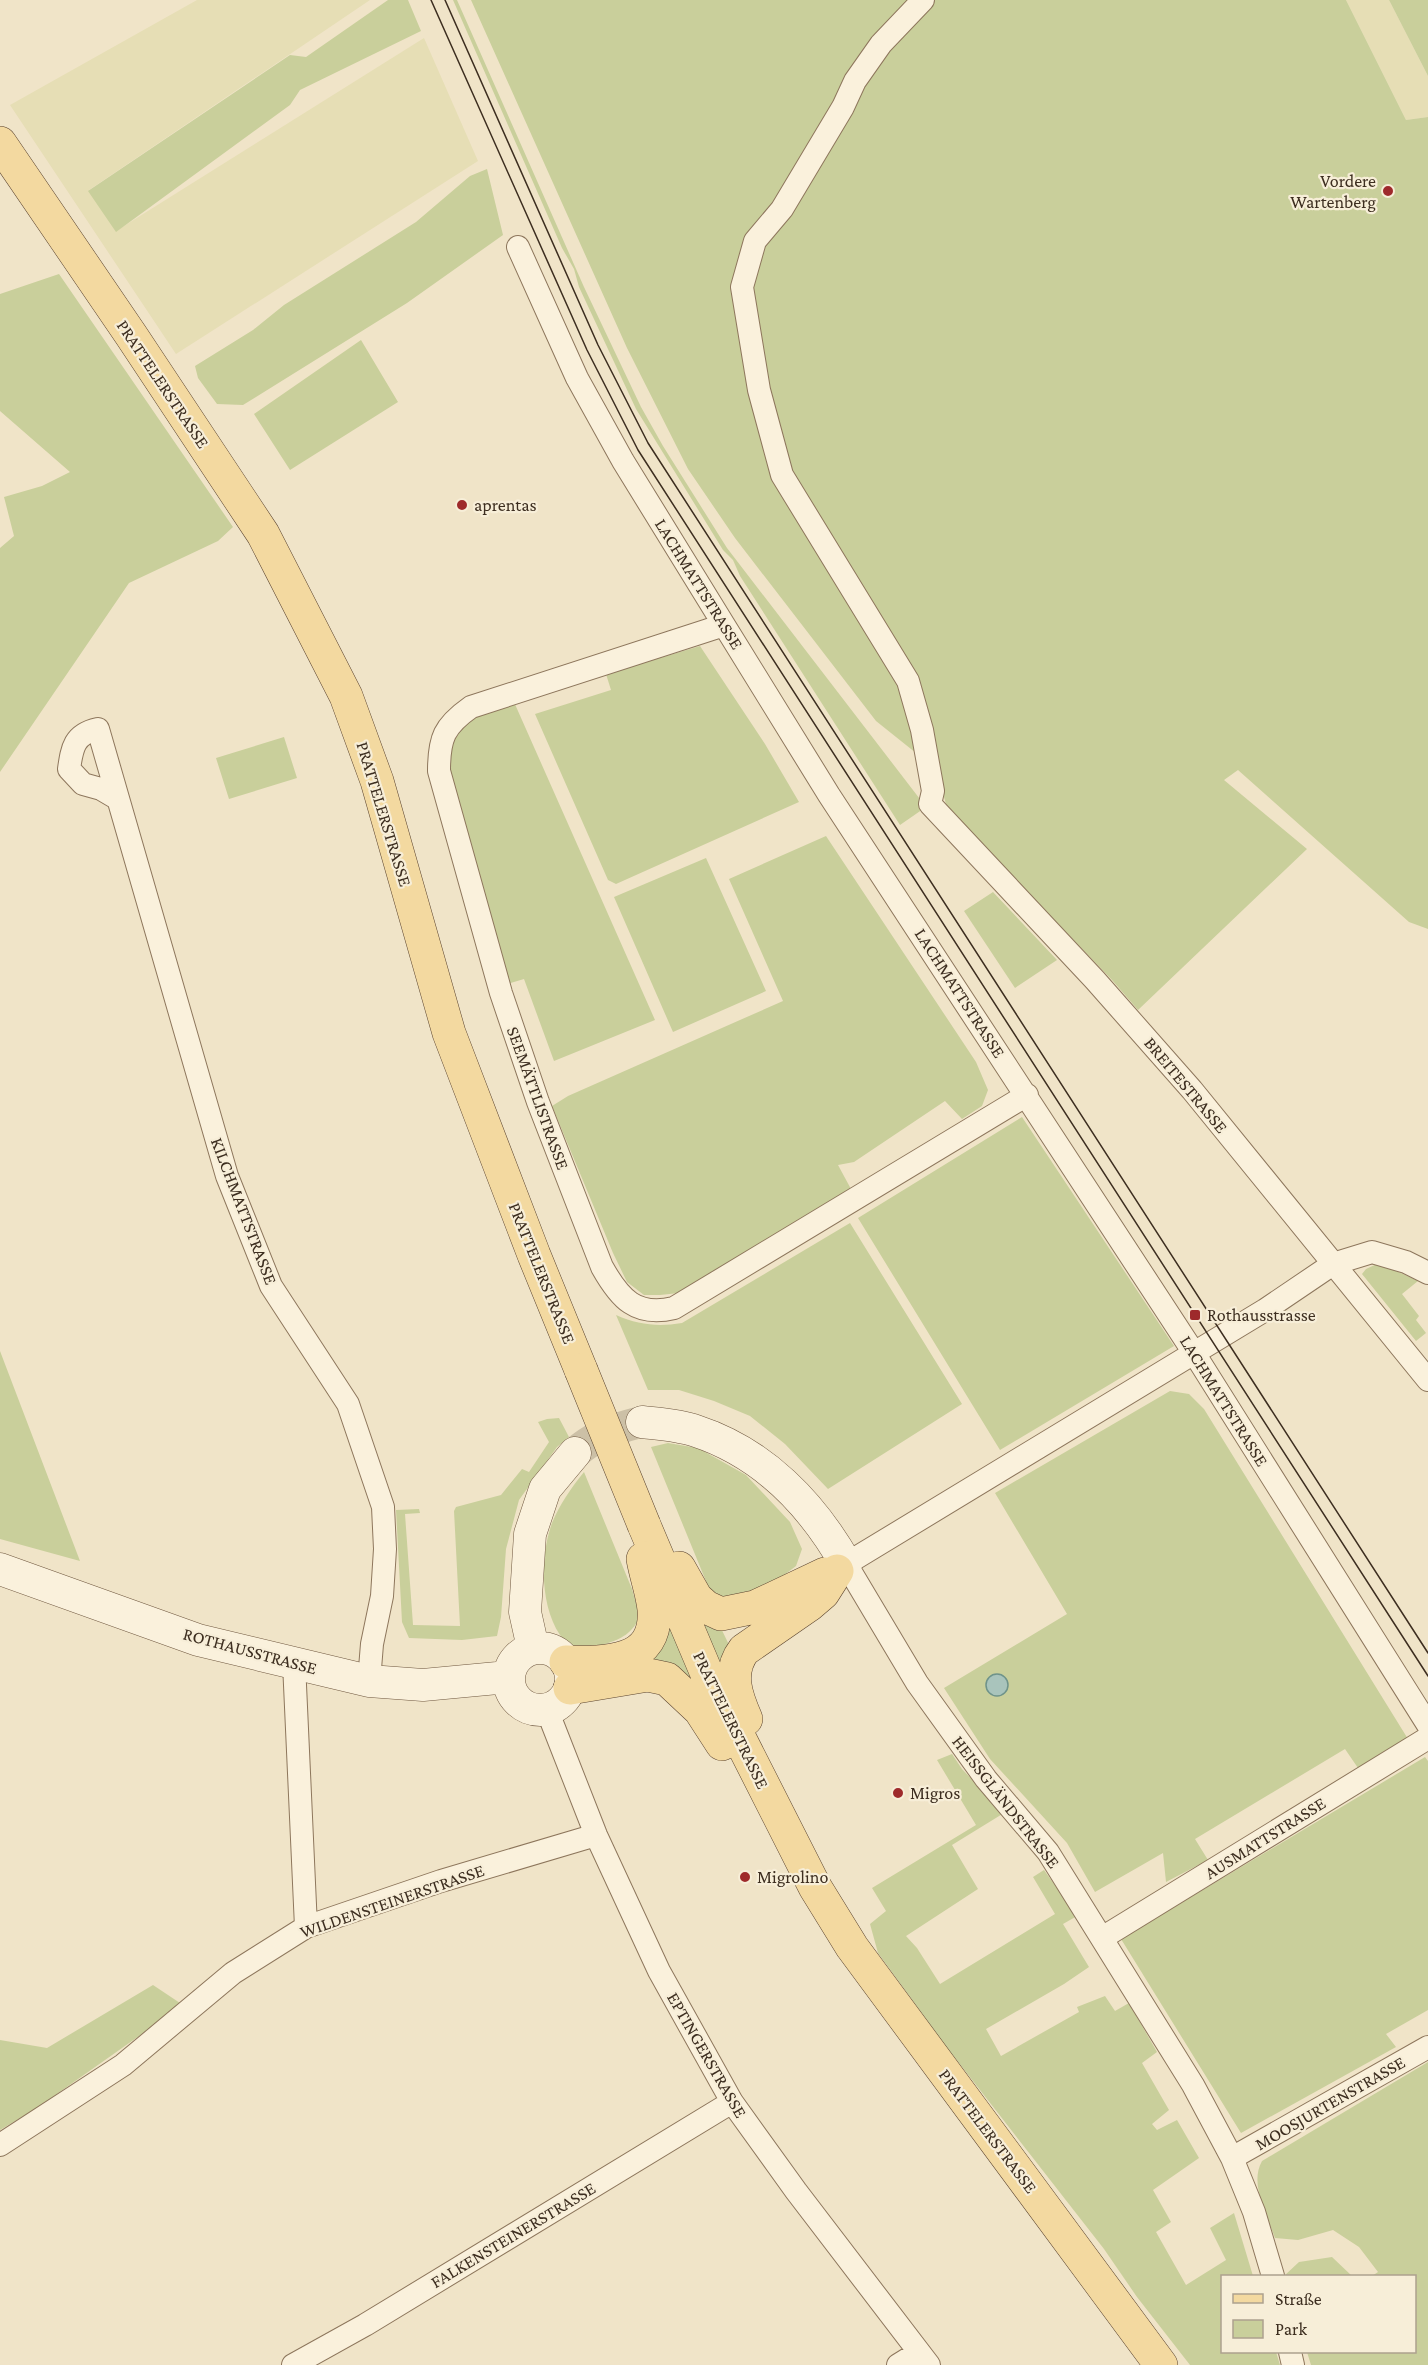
<svg xmlns="http://www.w3.org/2000/svg" width="1428" height="2365" font-family="'Crimson Pro',serif">
<style>
.farmland{fill:#e6deb5}
.green{fill:#c9cf9b}
.water{fill:#a9c4bc;stroke:#6f938a;stroke-width:1.5}
.lines{fill:none;stroke-linecap:round;stroke-linejoin:round}
.secondary-tunnel{stroke:#ccc0a6;stroke-width:32;stroke-dasharray:32 16;stroke-linecap:butt}
.street-casing{stroke:#8d765c;stroke-width:24}
.secondary-casing{stroke:#6f573f;stroke-width:33}
.primary-casing{stroke:#5b4430;stroke-width:34}
.street{stroke:#faf1dc;stroke-width:22}
.secondary{stroke:#faf1dc;stroke-width:32}
.primary{stroke:#f3d9a0;stroke-width:33}
.tram{stroke:#3d2e20;stroke-width:1.5}
.primary-bridge-casing{stroke:#5b4430;stroke-width:34;stroke-linecap:butt}
.primary-bridge{stroke:#f3d9a0;stroke-width:33}
.poi-dot{fill:#9e2a2b;stroke:#f7eed8;stroke-width:2}
.labels{text-anchor:middle;stroke-width:4.5;stroke-linejoin:round;paint-order:stroke}
.poi-label{font-size:18px;fill:#3d2e20;stroke:#f7eed8;text-anchor:start}
.street-label{font-size:18px;fill:#3d2e20;stroke:#f7eed8}
</style>
<rect width="100%" height="100%" fill="#f0e4c8"/>
<path class="farmland" d="M197,0H370L89,190L116,231L424,38L478,161L176,354L10,105Z
M1346,0H1389L1428,76V117L1406,120Z"/>
<path class="green" d="M388,0H408L421,31L300,90L290,105L116,232L88,191L290,55L306,57Z
M453,0H457L584,287L641,407L663,446L727,548L926,807L900,825L740,576L733,560L723,550L636,409L579,287L574,269L562,248Z
M471,0H1346L1406,120L1428,117V929L1409,922L1238,770L1224,780L1307,849L1138,1010L1112,980L957,819L946,804L936,769L876,721L735,538L688,469L627,348Z
M1389,0H1428V76Z
M487,169L503,235L407,303L243,405L217,404L198,378L195,366L253,330L284,305L416,222L470,176Z
M59,274L233,527L218,541L129,583L0,772V548L14,536L4,497L42,486L70,472L0,411V294Z
M361,340L398,402L290,470L254,414Z
M700,646L765,744L799,802L616,884L608,880L535,714L611,690L606,674Z
M514,702L655,1020L554,1061L524,979L507,984L446,771L449,738L466,721Z
M284,737L297,778L229,799L216,758Z
M826,836L976,1062L988,1090L982,1106L962,1119L945,1101L854,1162L838,1165L851,1189L679,1293L660,1295H644L627,1282L613,1253L552,1106L568,1096L783,1001L729,879Z
M706,858L766,991L673,1032L614,897Z
M993,892L1057,960L1015,988L964,911Z
M1022,1117L1174,1346L1000,1450L858,1218Z
M850,1223L962,1404L828,1489L785,1444L750,1416L714,1401L679,1390H648L616,1315C639,1325 658,1327 682,1323Z
M1379,1263L1418,1281L1402,1294L1419,1316L1416,1320L1426,1333L1416,1341L1362,1274L1366,1269Z
M0,1351L80,1561L0,1539Z
M1170,1391L1189,1394L1204,1409L1408,1739L1358,1768L1345,1749L1195,1839L1208,1860L1166,1882L1163,1853L1095,1892L1067,1843L990,1759L944,1688L1067,1614L995,1493Z
M559,1418L569,1437L557,1447L519,1500L506,1549L501,1617L497,1636L462,1640L409,1638L402,1622L396,1510L419,1509L420,1513L405,1514L413,1625L460,1626L454,1511L456,1507L501,1495L522,1469L529,1472L549,1442L538,1422L547,1419Z
M668,1443L698,1448L746,1475L790,1522L802,1549L796,1566L775,1582L742,1598H724L710,1591L651,1447Z
M584,1472L632,1589L640,1617C632,1633 622,1639 605,1644C594,1648 580,1651 569,1645C565,1643 563,1639 560,1635C540,1605 540,1556 552,1523C560,1504 571,1488 584,1472Z
M698,1611L718,1622L731,1649L722,1672Z
M666,1615L699,1688L635,1661Z
M952,1754L962,1769L1004,1813L952,1845L978,1889L906,1936L917,1948L940,1984L1055,1914L1033,1877L1044,1870L1077,1916L1063,1924L1089,1967L1064,1984L986,2029L1001,2056L1079,2012L1077,2007L1105,1996L1115,2011L1129,2003L1157,2052L1142,2063L1169,2110L1152,2124L1157,2130L1177,2120L1199,2158L1153,2190L1171,2222L1156,2232L1186,2285L1226,2260L1210,2228L1234,2213L1253,2276H1222V2352H1276L1280,2365H1190L1137,2297L1104,2249L948,2049L878,1953L870,1924L886,1911L872,1888L976,1825L937,1760Z
M1425,1757L1428,1761V2010L1386,2034L1396,2047L1241,2133L1121,1939Z
M153,1985L183,2005L37,2108L0,2130V2040L47,2048Z
M1428,2062V2365H1311L1307,2352H1414V2276H1372L1378,2272L1359,2247L1333,2230L1298,2240L1275,2238C1267,2215 1249,2184 1262,2161Z
M1332,2257L1352,2276H1284L1299,2262Z"/>
<path class="water" d="M986 1685a11 11 0 1 1 22 0a11 11 0 1 1-22 0Z"/>
<g class="lines">
<path class="secondary-tunnel" d="M575,1453C596,1435 615,1428 642,1422"/>
<g class="street-casing">
<path id="street" d="M923,0L881,44L855,81L843,107L782,209L755,241L742,287L759,390L782,475L908,681L922,730L933,791L930,804L1095,980L1192,1090L1428,1380
M518,247L577,378L623,461L724,625L829,795L1194,1353L1428,1725
M724,625L471,707C444,726 439,738 439,771L501,993L538,1102L602,1267C620,1299 636,1317 674,1308L1027,1095
M118,799L101,789L83,784L69,769C72,748 74,734 98,729L227,1176L271,1286L348,1404L383,1507L385,1549L382,1596L372,1644L369,1681
M294,1663L306,1927
M547,1710L596,1835L659,1971L732,2102L796,2191L929,2365
M1102,1938L1428,1738
M0,2145L123,2065L233,1973L306,1927L441,1881L596,1835
M1232,2158L1428,2047
M1273,2276L1254,2212L1232,2158L1193,2085L1048,1852L986,1779L917,1683L846,1564L1265,1310L1333,1264L1372,1252L1406,1262L1428,1273
M1290,2352L1293,2365
M293,2365L365,2325L732,2102
M898,2365L919,2352"/>
</g>
<g class="secondary-casing">
<path id="secondary" d="M642,1422C660,1424 679,1425 696,1431C763,1453 812,1504 846,1564
M0,1569L198,1640L369,1681L423,1685L508,1677
M509 1679a31 31 0 1 1 62 0a31 31 0 1 1-62 0Z
M533,1648L525,1612L530,1534L545,1489L575,1453"/>
</g>
<g class="primary-casing">
<path id="primary" d="M0,143L131,335L263,534L346,696L377,781L449,1033L534,1255L581,1370
M644,1525L707,1674L815,1887L852,1947L1161,2365
M679,1568L696,1598L706,1607L721,1614L755,1607L825,1574
M566,1662C606,1663 658,1664 654,1609C652,1592 646,1576 643,1559
M570,1688L648,1675L667,1679L700,1710L722,1744
M746,1719C736,1696 727,1672 744,1650L809,1605L823,1593L837,1571"/>
</g>
<use href="#street" class="street"/>
<use href="#secondary" class="secondary"/>
<use href="#primary" class="primary"/>
<path class="tram" d="M431,0L587,350L638,450L1428,1676
M445,0L598,345L648,443L1428,1653"/>
<g class="primary-bridge-casing">
<path id="primary-bridge" d="M581,1370L644,1525"/>
</g>
<use href="#primary-bridge" class="primary-bridge"/>
</g>
<g class="poi-dot">
<circle cx="1388" cy="191" r="6"/>
<circle cx="462" cy="505" r="6"/>
<rect x="1189" y="1309" width="12" height="12" rx="3"/>
<circle cx="898" cy="1793" r="6"/>
<circle cx="745" cy="1877" r="6"/>
</g>
<g class="labels">
<g class="poi-label">
<text x="1376" y="187" text-anchor="end">Vordere<tspan x="1376" dy="21">Wartenberg</tspan></text>
<text x="474" y="511">aprentas</text>
<text x="1207" y="1321">Rothausstrasse</text>
<text x="910" y="1799">Migros</text>
<text x="757" y="1883">Migrolino</text>
</g>
<g class="street-label">
<text transform="translate(163 384) rotate(56)" y="6">PRATTELERSTRASSE</text>
<text transform="translate(699 584) rotate(58)" y="6">LACHMATTSTRASSE</text>
<text transform="translate(384 814) rotate(73)" y="6">PRATTELERSTRASSE</text>
<text transform="translate(960 993) rotate(57)" y="6">LACHMATTSTRASSE</text>
<text transform="translate(1186 1085) rotate(50)" y="6">BREITESTRASSE</text>
<text transform="translate(538 1098) rotate(70)" y="6">SEEMÄTTLISTRASSE</text>
<text transform="translate(244 1211) rotate(69)" y="6">KILCHMATTSTRASSE</text>
<text transform="translate(542 1273) rotate(68)" y="6">PRATTELERSTRASSE</text>
<text transform="translate(1224 1401) rotate(58)" y="6">LACHMATTSTRASSE</text>
<text transform="translate(250 1651) rotate(15)" y="6">ROTHAUSSTRASSE</text>
<text transform="translate(731 1720) rotate(64)" y="6">PRATTELERSTRASSE</text>
<text transform="translate(1006 1802) rotate(52)" y="6">HEISSGLÄNDSTRASSE</text>
<text transform="translate(1265 1838) rotate(-32)" y="6">AUSMATTSTRASSE</text>
<text transform="translate(392 1901) rotate(-19)" y="6">WILDENSTEINERSTRASSE</text>
<text transform="translate(707 2055) rotate(60)" y="6">EPTINGERSTRASSE</text>
<text transform="translate(1330 2103) rotate(-30)" y="6">MOOSJURTENSTRASSE</text>
<text transform="translate(988 2131) rotate(53)" y="6">PRATTELERSTRASSE</text>
<text transform="translate(513 2235) rotate(-31)" y="6">FALKENSTEINERSTRASSE</text>
</g>
</g>
<rect x="1221" y="2275" width="195" height="78" fill="#f7eed8" stroke="#ada18e" stroke-width="1.5"/>
<rect x="1233" y="2294" width="30" height="9" fill="#f3d9a0" stroke="#ada18e" stroke-width="1.5"/>
<text x="1275" y="2305" font-size="18" fill="#3d2e20">Straße</text>
<rect x="1233" y="2320" width="30" height="18" fill="#c9cf9b" stroke="#ada18e" stroke-width="1.5"/>
<text x="1275" y="2335" font-size="18" fill="#3d2e20">Park</text>
</svg>
